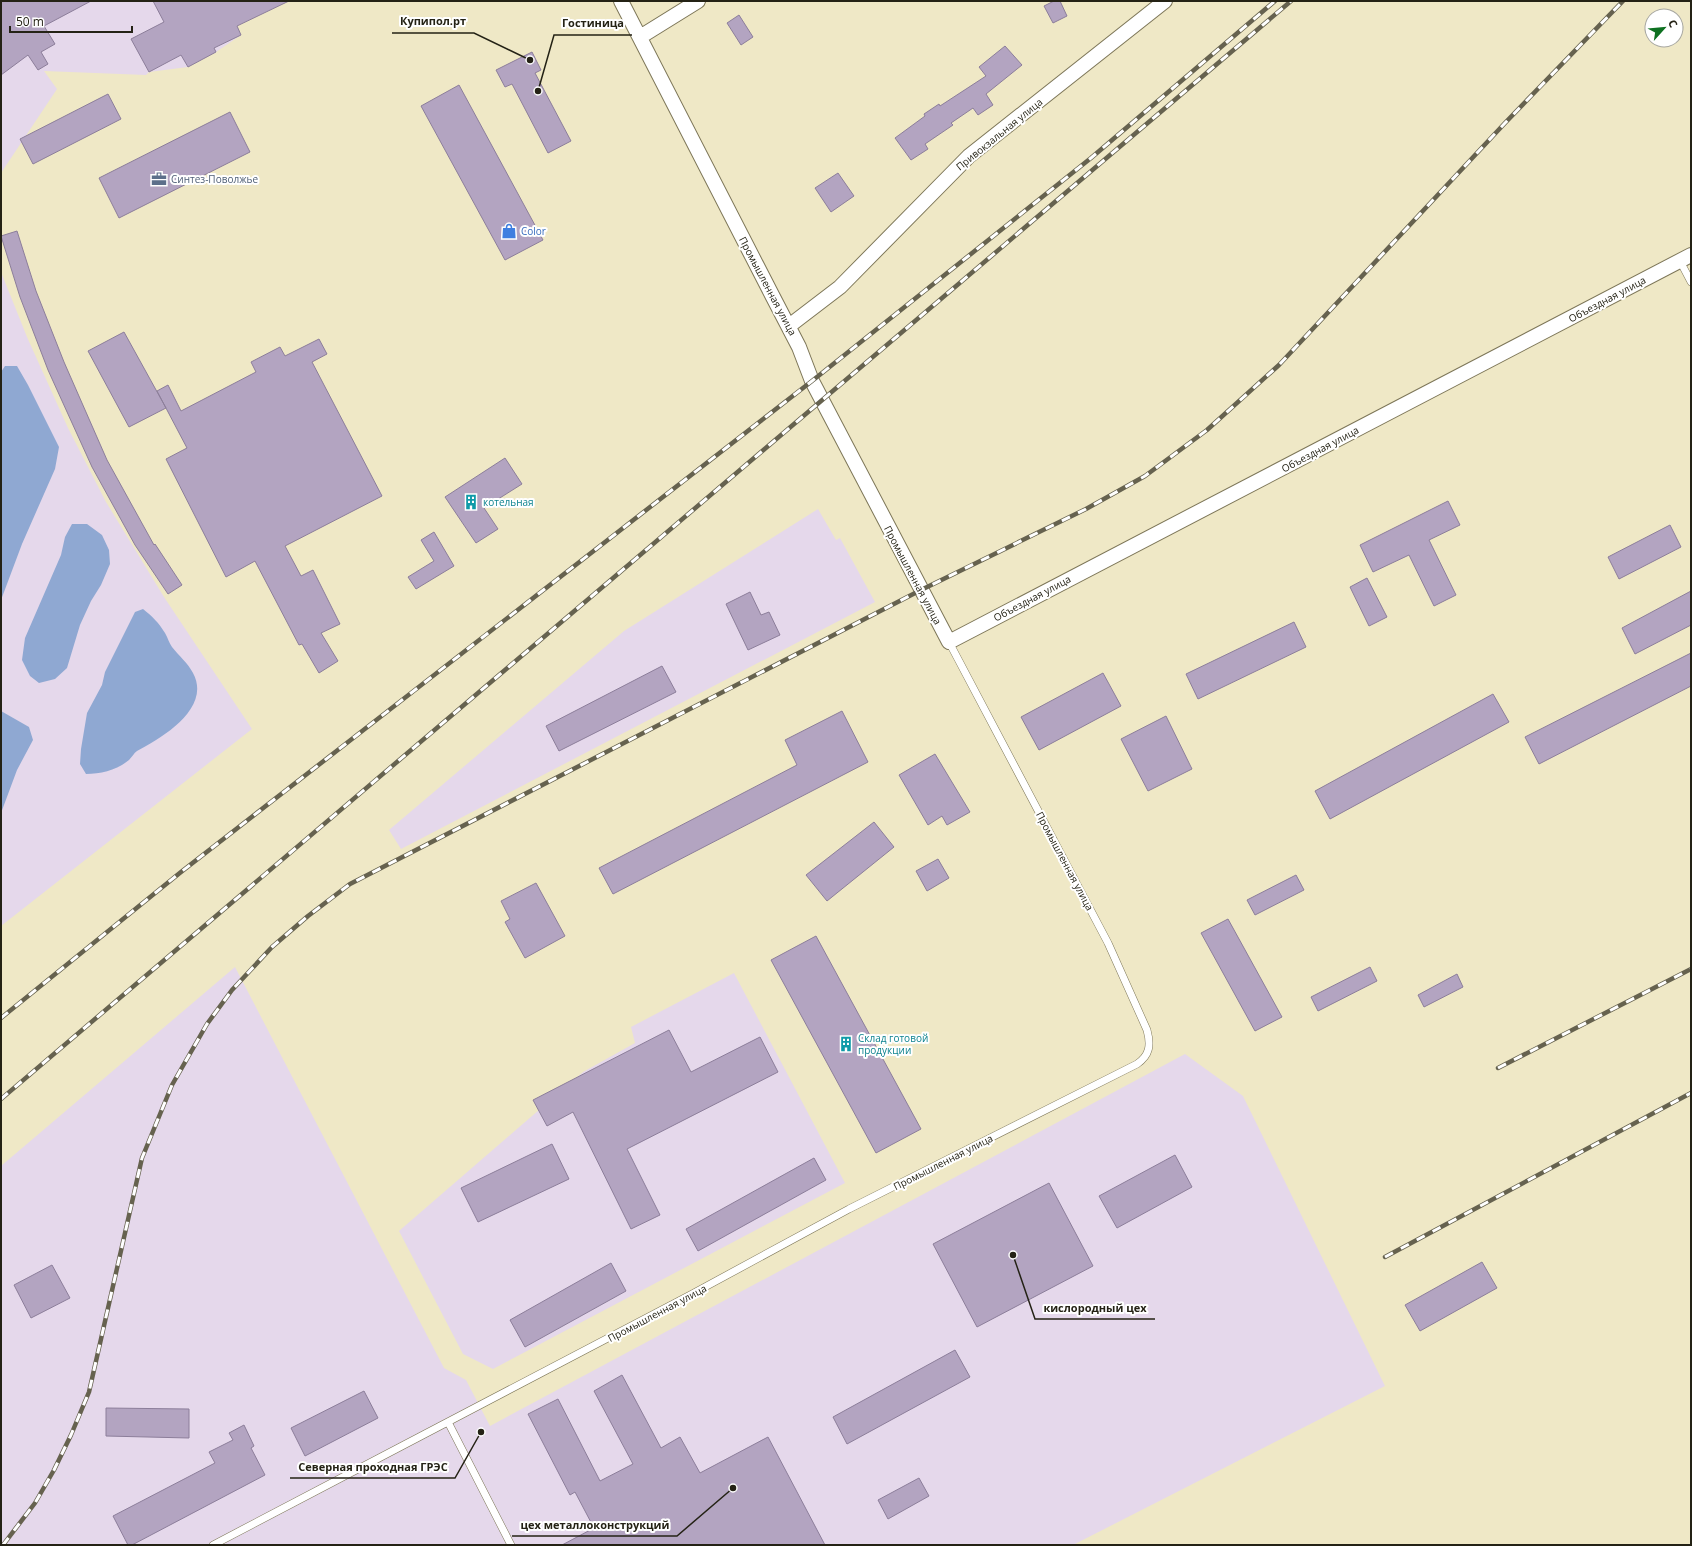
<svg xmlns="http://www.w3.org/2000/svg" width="1692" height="1546" font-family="'Open Sans',sans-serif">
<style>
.industrial{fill:#e5d8eb}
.water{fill:#8fa8d2}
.building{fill:#b3a4c1;stroke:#8c7e9a}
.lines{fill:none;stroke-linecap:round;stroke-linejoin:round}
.service-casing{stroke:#7d7658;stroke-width:8}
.minor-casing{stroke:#7d7658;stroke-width:16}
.service{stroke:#fff;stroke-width:7}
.minor{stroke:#fff;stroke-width:14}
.rail-casing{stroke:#66624f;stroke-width:4.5}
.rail{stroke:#fff;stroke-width:3;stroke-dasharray:9;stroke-linecap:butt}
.labels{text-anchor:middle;stroke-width:4;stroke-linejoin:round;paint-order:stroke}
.street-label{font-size:10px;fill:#242215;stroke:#fff}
.service-label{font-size:10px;fill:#4e5e75;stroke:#fff;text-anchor:start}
.shop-label{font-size:10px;fill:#366cbe;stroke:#fff;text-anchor:start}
.culture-label{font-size:10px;fill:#0d838f;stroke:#fff;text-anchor:start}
.leader{fill:none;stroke:#242215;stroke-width:1.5}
.callout-dot{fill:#242215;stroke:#fff;stroke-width:1.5}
.callout-label{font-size:11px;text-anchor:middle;font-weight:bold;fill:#242215;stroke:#fff;stroke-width:4;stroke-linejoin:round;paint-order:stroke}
</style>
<rect width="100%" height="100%" fill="#efe8c6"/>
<path class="industrial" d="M1,1H225L241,35L216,52L188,67L149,72L146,75L44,71L57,89L1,173Z
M1,272L27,337L68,428L106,502L164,597L252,729L1,926Z
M818,509L836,540L840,538L875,602L401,849L389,830L624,631Z
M235,967L444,1368L466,1380L490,1426L1185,1054L1243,1096L1385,1386L1073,1545H1V1166Z
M734,973L845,1183L493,1369L463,1354L399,1231L583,1072L635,1043L631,1027Z"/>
<path class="water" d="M5,366H17L28,385L59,447L55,469L22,544L1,600V372Z
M72,524H87L102,535L109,550L110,564L101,585L91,601L80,625L67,668L55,679L39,683L30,676L22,660L25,638L61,555L65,537Z
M143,609C152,616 159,623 165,633C168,638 169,643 172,647C179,656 188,663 193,673C212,708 162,738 137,751C134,753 132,757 129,760C117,770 101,774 86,774L80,764L81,749L87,713L102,685L105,672L135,612Z
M1,711L29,727L33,740L17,770L1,813Z"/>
<path class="building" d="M1,1H91L44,26L55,44L41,52L48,64L38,70L28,55L1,75Z
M153,1H289L237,26L241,35L214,48L216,52L188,67L181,55L149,72L131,39L164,22Z
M1054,1H1060L1067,16L1053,23L1044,6Z
M739,15L753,37L741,45L727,23Z
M1005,46L1022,65L986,94L993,105L978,115L973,108L951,123L953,125L925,144L928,149L911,160L895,138L925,116L924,114L939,104L940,106L986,76L979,67Z
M532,52L541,70L535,73L571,141L548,153L512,84L505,87L496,70Z
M459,85L543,240L505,260L421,106Z
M108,94L121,119L33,164L20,139Z
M230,112L250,152L119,218L99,178Z
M838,173L854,196L831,212L815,188Z
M17,231L36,291L64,362L107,460L154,545L155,544L182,585L168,594L135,545L92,467L48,370L20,297L1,236Z
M124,332L166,408L129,427L88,351Z
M319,339L327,354L312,362L382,496L285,546L301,576L313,570L340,624L321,633L338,661L319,673L302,644L299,645L255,561L226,577L166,459L187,448L157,391L168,385L181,411L256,372L251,362L280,347L285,356Z
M505,458L522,484L484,508L498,529L476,543L445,497Z
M1448,501L1460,525L1429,540L1456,595L1434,606L1409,555L1373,572L1360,545Z
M1670,525L1681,547L1619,579L1608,557Z
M434,532L454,566L416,589L408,577L434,561L421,540Z
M1367,578L1387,617L1369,626L1350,587Z
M1691,591V625L1635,654L1622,628Z
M750,592L761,615L769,612L780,635L748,650L726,604Z
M1294,622L1306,647L1198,699L1186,674Z
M1691,653V686L1539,764L1525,737Z
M662,666L676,692L559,751L546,726Z
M1103,673L1121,706L1039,750L1021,717Z
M1493,694L1509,722L1330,819L1315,791Z
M842,711L868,762L613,894L599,868L797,765L785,740Z
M1166,716L1192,769L1148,791L1121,739Z
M935,754L970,812L947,825L942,816L928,825L899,775Z
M874,822L894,847L827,901L806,875Z
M938,859L949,878L927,891L916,871Z
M1296,875L1304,890L1255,915L1247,900Z
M536,883L565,936L525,958L505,922L510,919L501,901Z
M1228,919L1282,1017L1255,1031L1201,933Z
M816,936L921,1129L876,1153L771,960Z
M1370,967L1377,981L1318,1011L1311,997Z
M1457,974L1463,987L1424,1007L1418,995Z
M669,1030L691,1072L760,1037L778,1072L627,1149L660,1215L631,1229L573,1112L547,1126L533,1100Z
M552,1144L569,1179L478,1222L461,1188Z
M1175,1155L1192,1187L1117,1228L1099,1196Z
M814,1158L826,1180L698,1251L686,1229Z
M1049,1183L1093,1266L977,1327L933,1244Z
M1482,1262L1497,1288L1420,1331L1405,1305Z
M611,1263L626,1291L525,1347L510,1320Z
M52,1265L70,1298L31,1318L14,1285Z
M955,1350L970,1377L847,1444L833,1417Z
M622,1375L661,1448L680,1437L700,1473L768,1437L825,1545H562L594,1528L575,1492L570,1495L528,1414L558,1399L600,1481L633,1464L594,1391Z
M364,1391L378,1418L305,1456L291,1428Z
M106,1408L189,1409V1438L106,1436Z
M244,1425L254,1446L251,1448L265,1475L132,1545H128L113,1516L215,1463L209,1452L233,1440L229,1433Z
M919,1478L929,1496L888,1519L878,1500Z"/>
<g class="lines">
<g class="service-casing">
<path id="service" d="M1680,261L1691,282
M448,1422L511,1545
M213,1545L692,1294L849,1209L1137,1064C1150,1055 1151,1045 1147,1030L1108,943L949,642"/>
</g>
<g class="minor-casing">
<path id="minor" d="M621,1L773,297L799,347L812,381L949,642L1691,255
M640,37L698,1
M789,326L840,287L969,156L1165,1"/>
</g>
<use href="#service" class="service"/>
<use href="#minor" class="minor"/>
<g class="rail-casing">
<path id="rail" d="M1,1018L181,872L812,381L1091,158L1275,1
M1498,1068L1691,969
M1,1099L1291,1
M1385,1257L1691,1093
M3,1545L35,1503L54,1470L71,1435L89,1392L142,1158L172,1085L207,1024L232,990L272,947L308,916L350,884L921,590L1086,509L1145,476L1207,430L1279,365L1505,123L1623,1"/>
</g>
<use href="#rail" class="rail"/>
</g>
<defs>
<g id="office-bare" transform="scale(1.2)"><path d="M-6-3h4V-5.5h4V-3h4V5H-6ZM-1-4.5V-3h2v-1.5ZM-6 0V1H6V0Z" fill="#5c6f8a" stroke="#fff" stroke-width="2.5" paint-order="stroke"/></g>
<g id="shop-bare" transform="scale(1.2)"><path d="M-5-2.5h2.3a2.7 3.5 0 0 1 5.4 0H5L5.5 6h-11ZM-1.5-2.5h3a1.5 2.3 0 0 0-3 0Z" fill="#3f7fe0" stroke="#fff" stroke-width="2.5" paint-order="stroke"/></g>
<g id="building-bare" transform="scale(1.2)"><path d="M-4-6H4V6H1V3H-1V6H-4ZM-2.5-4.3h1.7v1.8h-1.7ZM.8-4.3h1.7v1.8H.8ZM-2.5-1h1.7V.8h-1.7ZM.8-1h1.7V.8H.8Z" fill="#0f9aa8" stroke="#fff" stroke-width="2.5" paint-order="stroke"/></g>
</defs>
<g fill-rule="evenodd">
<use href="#office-bare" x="159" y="179"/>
<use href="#shop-bare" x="509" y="231"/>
<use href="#building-bare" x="471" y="502"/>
<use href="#building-bare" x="846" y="1044"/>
</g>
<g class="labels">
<g class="street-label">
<text transform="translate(999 134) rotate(-39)" y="4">Привокзальная улица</text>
<text transform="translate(768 286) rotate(62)" y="4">Промышленная улица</text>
<text transform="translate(1607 299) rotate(-28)" y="4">Объездная улица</text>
<text transform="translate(1320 449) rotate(-28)" y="4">Объездная улица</text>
<text transform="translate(913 575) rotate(62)" y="4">Промышленная улица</text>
<text transform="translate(1032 598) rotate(-28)" y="4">Объездная улица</text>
<text transform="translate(1065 861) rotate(62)" y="4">Промышленная улица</text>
<text transform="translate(943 1162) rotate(-27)" y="4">Промышленная улица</text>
<text transform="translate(657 1313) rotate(-28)" y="4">Промышленная улица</text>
</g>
<g class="service-label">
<text x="171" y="183">Синтез-Поволжье</text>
</g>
<g class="shop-label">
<text x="521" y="235">Color</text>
</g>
<g class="culture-label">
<text x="483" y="506">котельная</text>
<text x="858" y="1042">Склад готовой<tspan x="858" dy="12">продукции</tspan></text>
</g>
</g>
<path class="leader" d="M530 60L474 33H392M538 91L554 35H632M1013 1255L1035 1319H1155M481 1432L455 1478H290M733 1488L677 1536H512"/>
<g class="callout-dot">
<circle cx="530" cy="60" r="4"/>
<circle cx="538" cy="91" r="4"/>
<circle cx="1013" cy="1255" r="4"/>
<circle cx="481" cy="1432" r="4"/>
<circle cx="733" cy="1488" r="4"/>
</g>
<g class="callout-label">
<text x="433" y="25">Купипол.рт</text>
<text x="593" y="27">Гостиница</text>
<text x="1095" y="1312">кислородный цех</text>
<text x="373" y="1471">Северная проходная ГРЭС</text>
<text x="595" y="1529">цех металлоконструкций</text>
</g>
<rect width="1692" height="1546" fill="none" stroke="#242215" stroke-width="4"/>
<g transform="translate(1664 28) rotate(63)"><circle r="19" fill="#ffffff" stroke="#a7a7a1"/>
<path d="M0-3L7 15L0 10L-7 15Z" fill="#0e7121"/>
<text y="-6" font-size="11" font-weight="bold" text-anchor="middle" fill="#242215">С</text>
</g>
<path d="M10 26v6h122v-6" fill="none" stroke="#242215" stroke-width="2"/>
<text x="16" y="26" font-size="12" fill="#242215" stroke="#ffffff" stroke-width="3" paint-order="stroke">50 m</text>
</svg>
